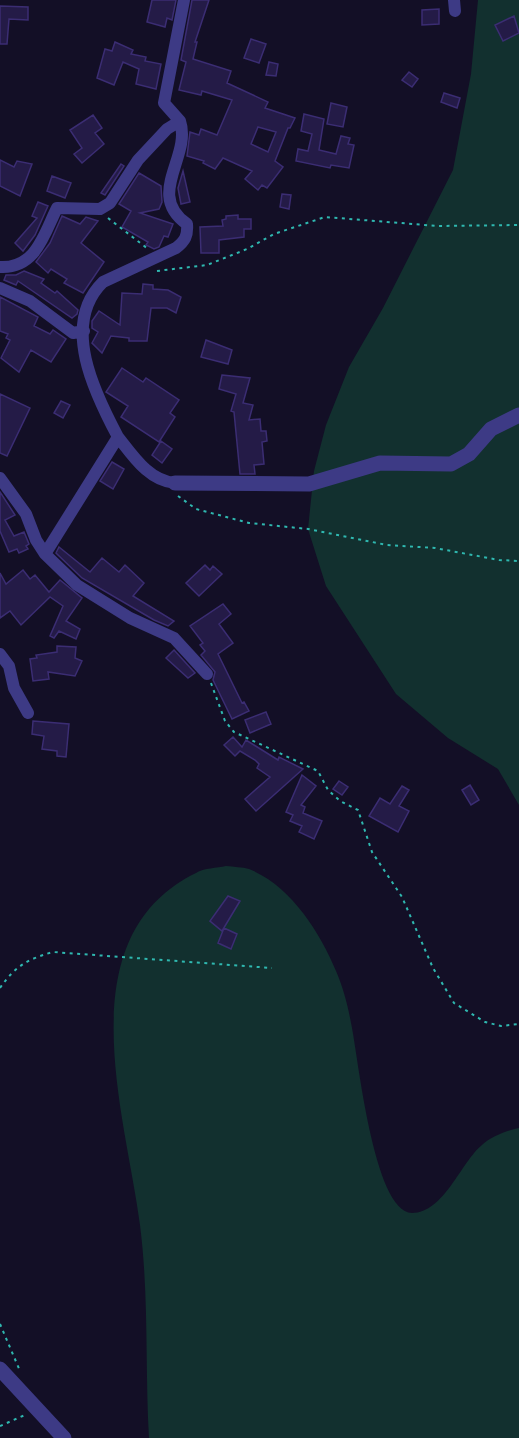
<svg xmlns="http://www.w3.org/2000/svg" width="519" height="1438" font-family="Cabin,sans-serif">
<style>
.green{fill:#12302f}
.building{fill:#241b47;stroke:#3b2d73;stroke-width:1.5;fill-rule:evenodd}
.lines{fill:none;stroke-linecap:round;stroke-linejoin:round}
.path{stroke:#2fb8b0;stroke-width:2;stroke-dasharray:3 4.5;stroke-linecap:butt}
.minor{stroke:#3d3a85;stroke-width:12}
.tertiary{stroke:#3d3a85;stroke-width:15}
</style>
<rect width="100%" height="100%" fill="#130f26"/>
<path class="green" d="M478,0H519V805L498,769L448,738L396,694L326,586L308,529L314,471L326,425L349,367L383,308L453,170L471,74Z
M226,866C234,867 242,867 249,869C290,885 320,932 336,971C343,987 348,1006 351,1023C358,1054 373,1212 412,1213C444,1213 461,1162 482,1145C490,1137 508,1130 519,1128V1438H149C145,1367 149,1296 140,1225C126,1115 65,937 196,873C204,868 217,868 226,866Z"/>
<path class="building" d="M152,0H176L172,20L167,18L165,27L147,22Z
M192,0H209L195,42H197L193,59L231,71L227,83L268,102L265,108L295,118L290,128H288L275,161L283,167L267,188L262,185L258,190L245,179L252,171L223,158L215,169L203,163L204,161L187,156L190,132L199,135L201,129L217,135L232,100L202,91L201,95L179,90L186,62L181,60ZM258,127L276,132L268,152L251,144Z
M0,6L28,7V20L9,19L7,44H0Z
M439,9V24L422,25V10Z
M514,16L519,33L503,41L495,25Z
M251,39L266,44L259,63L244,58Z
M115,42L133,50L131,54L146,57L145,61L161,64L156,89L136,84L139,69L123,62L114,85L97,78L105,49L112,51Z
M269,62L278,64L276,76L266,75Z
M409,72L418,79L412,87L402,80Z
M444,93L460,98L457,108L441,102Z
M331,103L347,107L343,127L327,124Z
M304,114L324,119L319,150L336,154L341,136L350,138L348,144L354,145L349,168L331,165L330,168L296,161L298,149L308,151L312,134L301,131Z
M93,115L102,128L95,133L104,144L82,163L74,154L82,148L70,130Z
M0,160L14,167L17,161L32,164L20,196L0,186Z
M121,164L124,166L105,195L101,193Z
M183,171L190,202L181,204L178,188Z
M139,173L161,186L162,202L159,209L140,213L173,224L168,237L164,236L159,247L154,249L146,245L148,242L122,227L131,211L119,204Z
M52,176L71,183L65,198L47,191Z
M282,194L291,195L289,209L280,207Z
M38,202L48,206L35,235L23,251L15,243L37,218L32,216Z
M238,215V219H251V229H244V237L219,240V253H201L200,227L223,226L222,220L226,219V216Z
M62,216L80,224L86,217L98,221L81,243L104,262L83,293L64,283L67,279L51,269L48,273L36,262L50,243Z
M24,271L44,279L41,283L55,293L57,291L78,310L77,314L72,318L18,281L16,285L4,280L6,275H16Z
M143,284L153,285V289L168,290L181,297L176,313L167,308H151L147,341H129V338L111,336L102,353L92,343L98,332L92,328V321L99,311L120,325L122,293L142,294Z
M0,297L38,317L34,326L50,334L53,330L66,339L51,362L31,350L19,372L1,358L10,340L6,338L8,334L0,331Z
M206,340L232,350L228,364L201,357Z
M122,368L143,382L146,378L179,400L170,413L175,417L159,442L121,417L128,406L106,392Z
M222,375L250,378L243,403L253,405L249,420L260,419L261,431H266L267,441L262,442L264,464L254,465L255,474H240L234,412L231,411L236,394L219,389Z
M0,394L30,408L7,456L0,453Z
M61,401L70,405L63,418L54,413Z
M161,441L172,449L162,463L152,455Z
M112,462L124,469L113,489L100,481Z
M0,492L15,515L5,520L14,536L24,532L29,544L26,546L28,549L19,553L17,549L9,552L0,531Z
M59,547L90,572L102,558L119,572L125,565L144,583L133,596L174,621L168,626L154,620L82,578L56,553Z
M205,565L210,570L213,566L222,574L199,596L186,583Z
M23,570L30,579L35,575L49,592L60,580L82,598L66,621L80,629L76,639L59,631L54,638L50,636L63,606L50,597L21,625L10,611L0,618V573L6,584Z
M223,604L231,614L219,624L233,643L218,654L242,703L244,702L249,711L232,719L213,680L215,672L201,655L205,651L200,645L203,643L190,626Z
M57,646L76,647L75,658L82,661L75,676L48,672L49,679L33,681L30,659L37,658L36,655L57,652Z
M174,650L195,673L188,678L166,658Z
M266,712L271,724L250,733L245,720Z
M33,721L69,724L66,757L57,756V751L42,749L44,736L32,734Z
M233,737L242,747L246,740L278,760L279,757L303,769L256,811L245,799L270,777L257,768L259,764L255,760L240,751L235,756L224,745Z
M302,775L316,786L301,805L305,807L303,813L322,821L314,839L299,832L302,826L290,821L293,815L286,812Z
M339,781L348,787L342,795L333,789Z
M470,785L479,800L471,805L462,790Z
M402,786L409,790L399,806L409,811L398,832L369,816L380,798L390,804Z
M228,896L240,901L222,931L210,921Z
M224,928L237,934L231,949L218,943Z"/>
<g class="lines">
<path class="path" d="M108,218L148,249
M157,271L207,265L247,249L274,234L325,217L438,226L519,225
M178,496L196,509L249,523L308,529L387,545L435,548L499,560L519,561
M211,683L225,721L234,732L318,771L328,790L340,801L358,810L372,852L402,897L433,968L454,1003L485,1022L501,1026L519,1024
M0,988C15,966 28,959 53,952L272,968
M0,1324L20,1371
M0,1426L25,1415"/>
<path class="minor" d="M454,0L455,11
M0,267C36,269 44,234 57,208L100,209L110,203L138,160L167,129L180,121L164,103L184,0
M0,288L30,301L73,333L84,331
M118,437C133,456 149,481 175,483
M0,478L26,514L36,540L45,554L77,585L130,618L174,638L207,674
M45,554L118,437C95,394 60,324 103,282L176,248C185,241 188,236 187,224C145,194 192,157 180,121
M0,654L9,666L14,688L28,713"/>
<path class="tertiary" d="M175,483L309,484L380,463L451,464L469,454L491,429L519,415
M0,1369L64,1438"/>
</g>
</svg>
